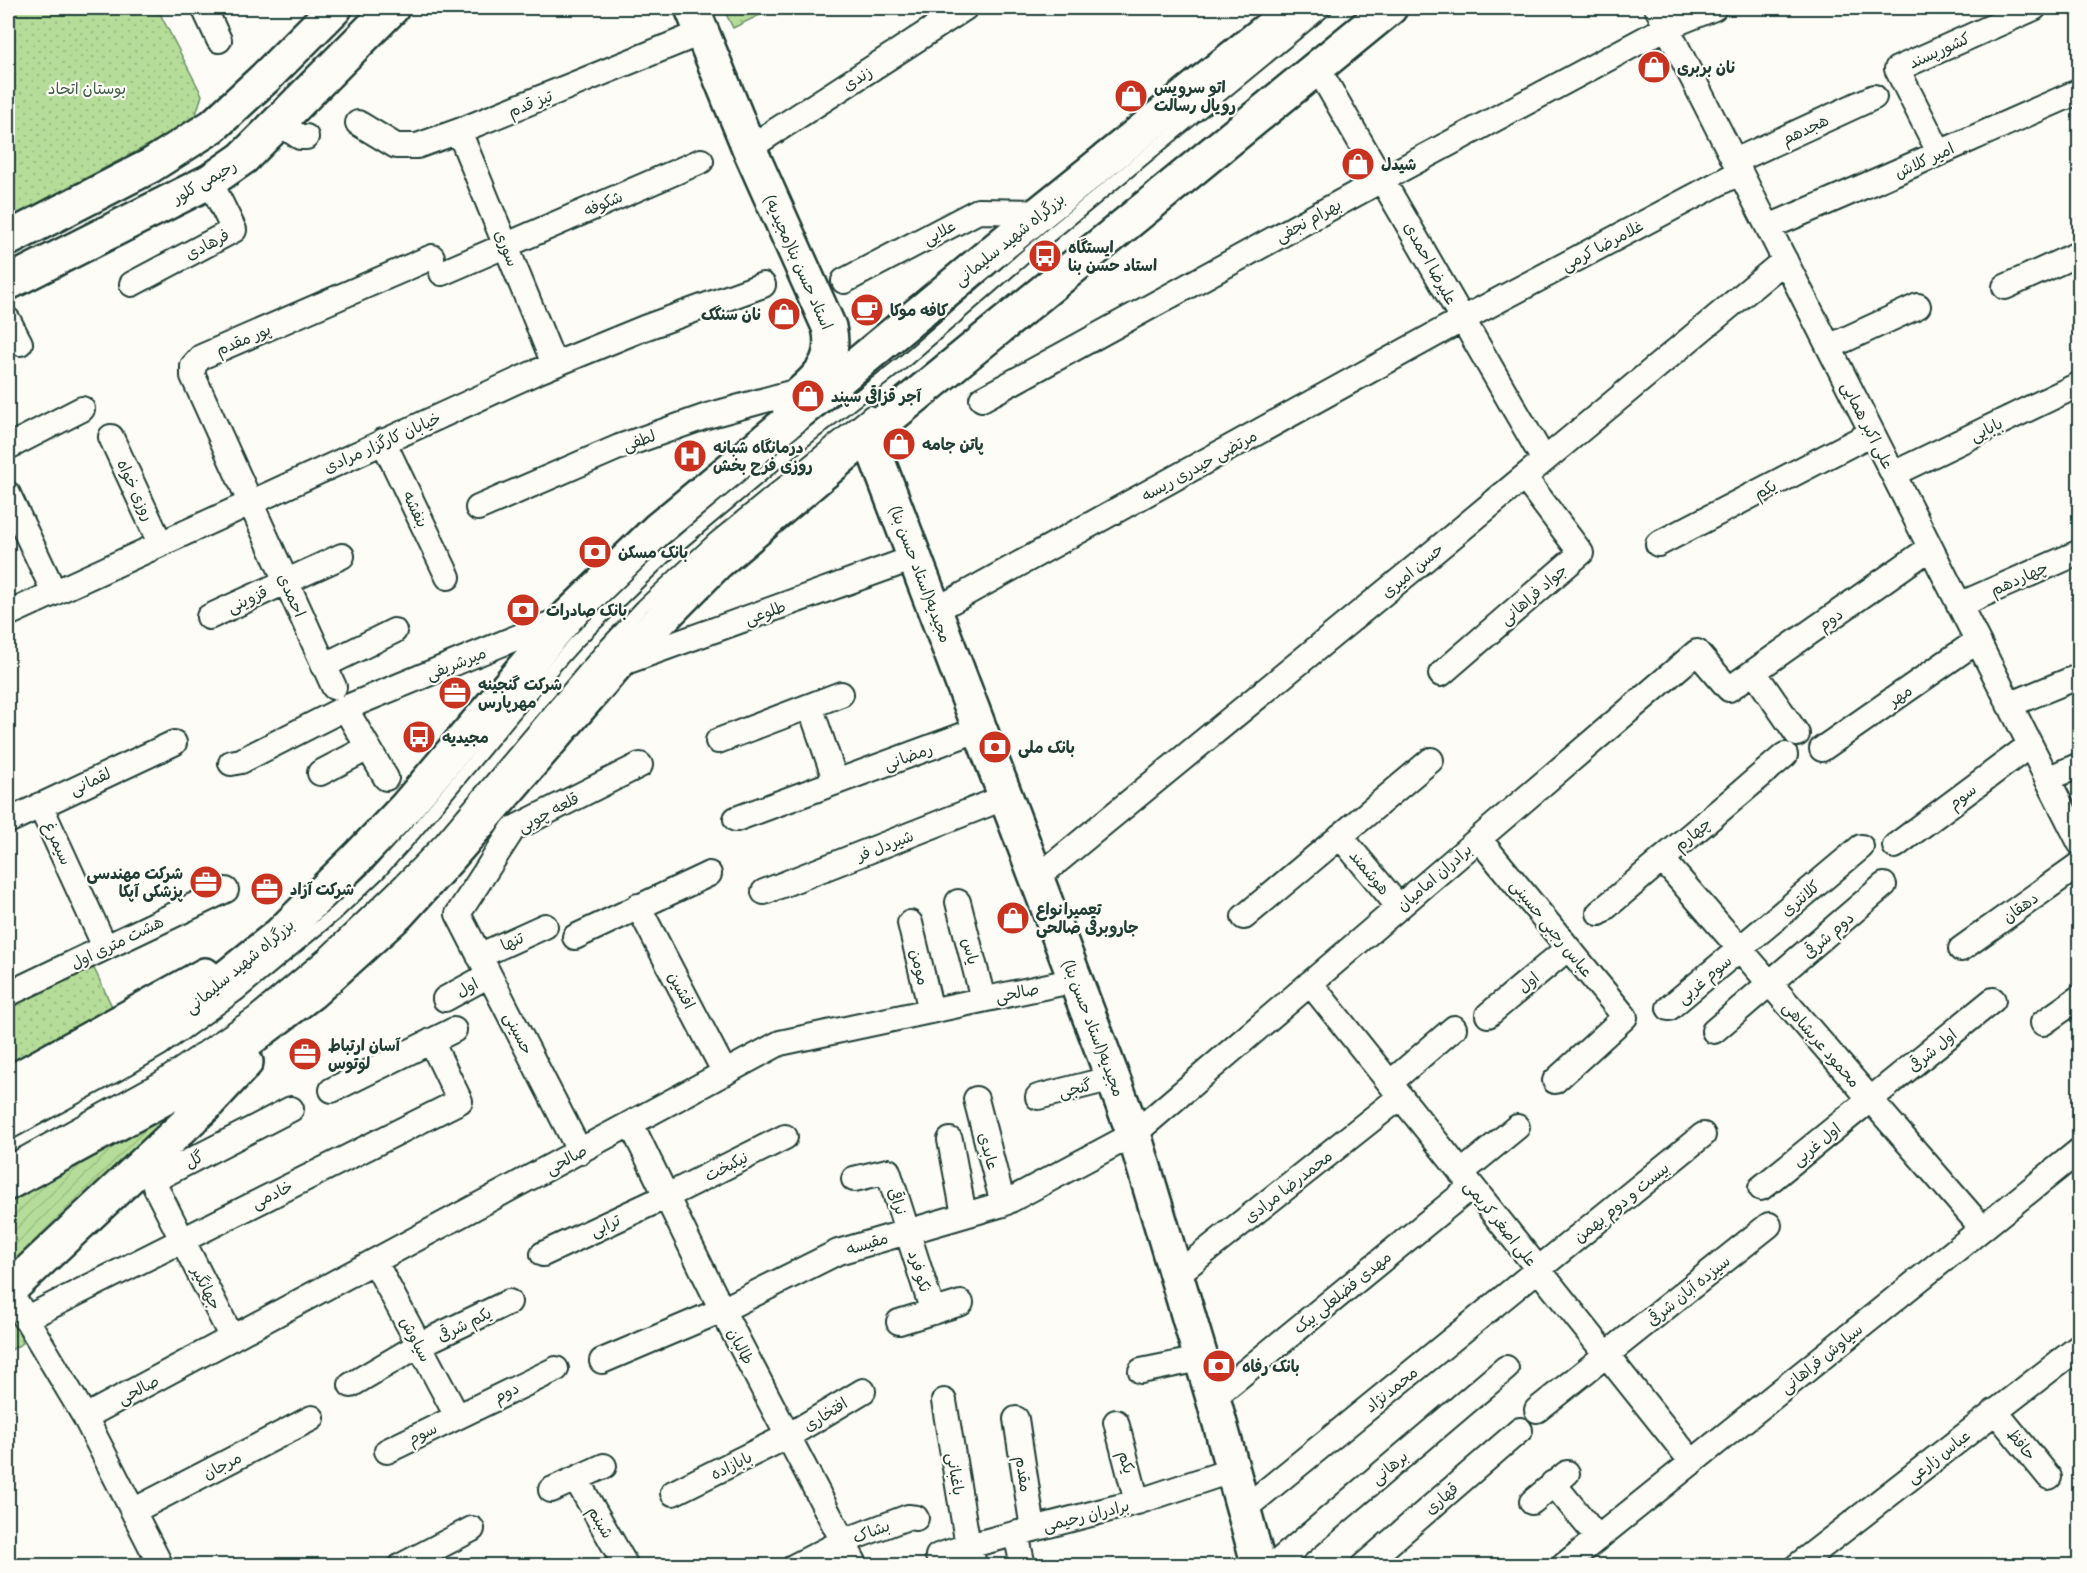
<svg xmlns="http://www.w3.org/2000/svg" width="2087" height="1573" font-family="Delius,'Playpen Sans Arabic',sans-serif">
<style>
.park{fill:url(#park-dots);stroke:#6a8d66;stroke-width:1.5}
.garden{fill:url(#garden-furrows);stroke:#6a8d66;stroke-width:1.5}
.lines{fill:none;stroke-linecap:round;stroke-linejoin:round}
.service-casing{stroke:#1f3d34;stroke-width:16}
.minor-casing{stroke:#1f3d34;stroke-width:28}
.secondary-casing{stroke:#1f3d34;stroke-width:38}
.trunk-casing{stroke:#1f3d34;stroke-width:38}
.service{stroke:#fdfcf7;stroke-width:12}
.minor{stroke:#fdfcf7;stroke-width:24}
.secondary{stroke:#fdfcf7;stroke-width:33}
.trunk{stroke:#fdfcf7;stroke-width:33}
.labels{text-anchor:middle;stroke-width:4.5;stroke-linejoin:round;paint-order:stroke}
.street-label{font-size:16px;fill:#1f3d34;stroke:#fdfcf7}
.poi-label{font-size:16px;font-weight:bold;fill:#1f3d34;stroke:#fdfcf7;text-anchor:start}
.park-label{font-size:16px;fill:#3d5d48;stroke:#fdfcf7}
</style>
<defs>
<pattern id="park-dots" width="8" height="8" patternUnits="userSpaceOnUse" patternTransform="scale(1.5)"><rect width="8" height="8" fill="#b5dd99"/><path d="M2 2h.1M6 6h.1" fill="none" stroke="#9bbf84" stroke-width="1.8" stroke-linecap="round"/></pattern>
<pattern id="garden-furrows" width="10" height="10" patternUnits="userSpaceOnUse" patternTransform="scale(1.5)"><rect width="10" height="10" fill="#b5dd99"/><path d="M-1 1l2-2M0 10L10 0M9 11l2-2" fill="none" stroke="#9bbf84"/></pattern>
</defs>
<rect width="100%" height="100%" fill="#fdfcf7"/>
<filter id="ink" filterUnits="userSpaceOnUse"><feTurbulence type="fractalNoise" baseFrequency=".0167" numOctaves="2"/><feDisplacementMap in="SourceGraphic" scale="12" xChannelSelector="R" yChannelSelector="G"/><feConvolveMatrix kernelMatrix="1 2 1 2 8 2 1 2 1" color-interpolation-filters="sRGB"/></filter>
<g filter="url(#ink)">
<path class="park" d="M8,8H157L202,95L194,121L8,219Z
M723,8H774L733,28Z
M92,964L115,1013L8,1064V1005Z
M8,1308L23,1343L8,1352Z"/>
<path class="garden" d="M194,1101L8,1280V1201Z"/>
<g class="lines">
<g class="service-casing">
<path id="service" d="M8,1134L117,1075L163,1048L238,994L336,913L378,873L414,833L534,689L576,642L667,554L785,455L902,363L1050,235L1326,8
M8,1162L158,1079L253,1014L325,954L401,881L442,839L602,650L643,606L714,540L870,412"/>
</g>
<g class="minor-casing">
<path id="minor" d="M204,8L219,40
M1657,8L2080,843
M1317,67L1544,460
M279,123L300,137H306
M358,123L396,146H417L459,131L703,32
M459,131L554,364
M749,148L965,8
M1939,152L1897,69L2034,8
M1735,161L1874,97
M1768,227C1873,184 1976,136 2080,91
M442,273L701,161
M844,281L978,211L1041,212
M132,284L234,230L210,181
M2005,287L2080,253
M8,320L20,343
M1829,347L1918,306
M982,399L1383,179L1667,27L1714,8
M111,437L160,543
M383,441L448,577
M8,447L82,409
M1893,474L2080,384
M8,494L54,592
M478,508L619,447L707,416L805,389
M1658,544L1872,433
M1959,605L2080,552
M934,611L1463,319L1740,172
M8,614L534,373L644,328L763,285
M209,617L342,556
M620,664L914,558
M323,666L394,631
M1754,672L1797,734
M1441,674L1581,553L1524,477
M334,687L193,376V366L201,357L432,257
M2009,705L2080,676
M810,706L836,782
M345,708L386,778
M718,741L841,694
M1822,749L1977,641
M231,763L241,761L345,708L562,619
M320,773L368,748
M2047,779L2080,765
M40,805L105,947
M736,819L980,729
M8,821L174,743
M1340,836L1399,907
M1479,839L1625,1017L1555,1081
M1895,846L2030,745
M1662,859L1982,1228
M1037,878L1423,561L1785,260
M764,892L1006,797
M958,902L983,999
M638,906L725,1073
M1599,913L1785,755
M1244,917L1431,760
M910,923L931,1011
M575,937L709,874
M1961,949L2080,864
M479,956L545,926
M1310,983L1692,1462
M8,994L226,890
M445,999L489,975
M1669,1008L1861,847
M1488,1015L1568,948
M2043,1023L2080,997
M1714,1031L1884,885
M1390,1083L1454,1028
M332,1090L454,1030
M1038,1097L1113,1078
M976,1099L1003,1204
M631,1124L722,1310L856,1566
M950,1140L964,1215
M580,1152L458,914L513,829L640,765
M1461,1173L1517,1127
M854,1179L888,1171L933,1312
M1761,1188L1993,1000
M543,1254L667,1196L785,1137
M375,1262L457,1416
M1176,1275L1400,1097
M18,1305L85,1417L161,1566
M25,1319L460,1101L431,1041
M899,1322L961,1303
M232,1338L155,1186L159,1177L291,1109
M602,1361L722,1310L838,1252L1003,1204L1134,1134L1697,652L1729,689L1930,548
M1141,1371L1200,1359
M351,1385L419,1345L509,1302
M1213,1398L1472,1186
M944,1401L968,1546L975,1566
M1537,1410L1769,1225
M1995,1411L2049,1477
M85,1417L780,1043L1076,980
M1016,1419L1033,1529
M1116,1422L1137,1502
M387,1451L556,1369
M576,1479L626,1566
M1553,1483L1598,1538
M551,1490L604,1466
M673,1493L788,1436L863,1391
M1532,1502L1567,1473
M1244,1509L1703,1135
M133,1511L312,1418
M1016,1534L1023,1566
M938,1556L968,1546L1137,1502L1233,1470
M401,1566L472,1529
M795,1566L844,1541L908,1517L916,1518
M1273,1566L1506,1368
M1363,1566L1520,1430
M1563,1566L2080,1150
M1797,1566L2080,1346"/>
</g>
<g class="secondary-casing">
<path id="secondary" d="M692,8L749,148L829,327C838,365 814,382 788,404
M8,239L150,166L213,126L266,77L335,8
M8,283L210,181L243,158L392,8
M868,435L1134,1134L1213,1398L1259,1566"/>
</g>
<g class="trunk-casing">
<path id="trunk" d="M8,1084L205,975
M8,1116L134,1045L172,1021L280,934L360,855L405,808L567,617L657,530L1041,212L1294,8
M8,1183L190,1084L312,992L399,913L448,859L615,666L717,563L868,435L1390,8
M8,1291L205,1106L246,1062"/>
</g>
<use href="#service" class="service"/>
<use href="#minor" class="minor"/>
<use href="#secondary" class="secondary"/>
<use href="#trunk" class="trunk"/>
</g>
</g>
<defs>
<g id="shop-disc" transform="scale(1.725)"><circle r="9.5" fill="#c8321e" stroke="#fdfcf7"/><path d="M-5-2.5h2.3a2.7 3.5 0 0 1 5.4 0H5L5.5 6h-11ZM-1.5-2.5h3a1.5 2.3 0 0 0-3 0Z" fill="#fff"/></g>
<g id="bus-disc" transform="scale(1.725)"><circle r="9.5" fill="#c8321e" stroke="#fdfcf7"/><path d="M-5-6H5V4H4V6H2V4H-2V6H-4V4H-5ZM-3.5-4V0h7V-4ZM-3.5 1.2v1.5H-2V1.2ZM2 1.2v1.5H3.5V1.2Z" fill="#fff"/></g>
<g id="cafe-disc" transform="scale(1.725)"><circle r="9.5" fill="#c8321e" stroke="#fdfcf7"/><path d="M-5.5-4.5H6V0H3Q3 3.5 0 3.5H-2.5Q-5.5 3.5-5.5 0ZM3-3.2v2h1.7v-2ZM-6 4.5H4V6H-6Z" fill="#fff"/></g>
<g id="hospital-disc" transform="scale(1.725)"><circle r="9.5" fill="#c8321e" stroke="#fdfcf7"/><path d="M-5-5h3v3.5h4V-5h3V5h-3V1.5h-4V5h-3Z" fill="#fff"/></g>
<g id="bank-disc" transform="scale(1.725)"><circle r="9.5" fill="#c8321e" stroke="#fdfcf7"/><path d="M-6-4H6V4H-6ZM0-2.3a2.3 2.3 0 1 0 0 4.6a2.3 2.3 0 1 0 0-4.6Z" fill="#fff"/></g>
<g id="office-disc" transform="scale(1.725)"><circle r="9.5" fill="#c8321e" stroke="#fdfcf7"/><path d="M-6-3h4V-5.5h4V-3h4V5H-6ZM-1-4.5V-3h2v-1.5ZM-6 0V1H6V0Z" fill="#fff"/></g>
</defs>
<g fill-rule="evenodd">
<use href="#shop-disc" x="1654" y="67"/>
<use href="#shop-disc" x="1131" y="96"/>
<use href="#shop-disc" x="1358" y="164"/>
<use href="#bus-disc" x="1045" y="256"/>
<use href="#cafe-disc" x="867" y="310"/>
<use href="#shop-disc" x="784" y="314"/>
<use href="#shop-disc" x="808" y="396"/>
<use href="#shop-disc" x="899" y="444"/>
<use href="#hospital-disc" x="690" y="456"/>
<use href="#bank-disc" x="595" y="552"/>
<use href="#bank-disc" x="523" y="610"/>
<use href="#office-disc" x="455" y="693"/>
<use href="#bus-disc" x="419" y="737"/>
<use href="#bank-disc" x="995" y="747"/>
<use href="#office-disc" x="206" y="882"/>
<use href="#office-disc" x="267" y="889"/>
<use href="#shop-disc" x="1013" y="918"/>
<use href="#office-disc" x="305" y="1054"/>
<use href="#bank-disc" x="1219" y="1366"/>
</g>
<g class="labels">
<g class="street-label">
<text transform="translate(1939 50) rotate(-24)" y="6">کشورپسند</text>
<text transform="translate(857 78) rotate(-33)" y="6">زندی</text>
<text transform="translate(530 103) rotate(-22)" y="6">تیز قدم</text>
<text transform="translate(1805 129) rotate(-25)" y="6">هجدهم</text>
<text transform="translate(1924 160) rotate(-25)" y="6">امیر کلاش</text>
<text transform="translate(204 181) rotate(-30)" y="6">رحیمی کلور</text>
<text transform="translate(603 203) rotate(-23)" y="6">شکوفه</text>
<text transform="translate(1308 220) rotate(-29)" y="6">بهرام نجفی</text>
<text transform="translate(939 232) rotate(-28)" y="6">علایی</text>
<text transform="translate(1009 239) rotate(-39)" y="6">بزرگراه شهید سلیمانی</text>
<text transform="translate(207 244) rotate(-28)" y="6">فرهادی</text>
<text transform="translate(1602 245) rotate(-28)" y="6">غلامرضا کرمی</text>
<text transform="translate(507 248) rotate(68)" y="6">سوری</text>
<text transform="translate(799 262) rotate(66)" y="6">استاد حسن بنا(مجیدیه)</text>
<text transform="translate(1431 263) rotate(61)" y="6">علیرضا احمدی</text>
<text transform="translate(243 339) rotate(-23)" y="6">پور مقدم</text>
<text transform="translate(1868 425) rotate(63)" y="6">علی اکبر همایی</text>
<text transform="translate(1986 429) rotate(-26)" y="6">بابایی</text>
<text transform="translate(639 440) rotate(-20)" y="6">لطفی</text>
<text transform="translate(382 442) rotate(-24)" y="6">خیابان کارگزار مرادی</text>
<text transform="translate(1199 465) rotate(-29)" y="6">مرتضی حیدری ریسه</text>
<text transform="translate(1765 489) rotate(-27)" y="6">یکم</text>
<text transform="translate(136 490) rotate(65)" y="6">روزی خواه</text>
<text transform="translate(416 509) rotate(65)" y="6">بنفشه</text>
<text transform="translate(1412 570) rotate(-40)" y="6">حسن امیری</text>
<text transform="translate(921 574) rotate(69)" y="6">مجیدیه(استاد حسن بنا)</text>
<text transform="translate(2019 578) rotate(-24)" y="6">چهاردهم</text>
<text transform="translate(1533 594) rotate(-41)" y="6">جواد فراهانی</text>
<text transform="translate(292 595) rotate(66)" y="6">احمدی</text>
<text transform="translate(247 599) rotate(-25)" y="6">قزوینی</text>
<text transform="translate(765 612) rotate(-20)" y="6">طلوعی</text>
<text transform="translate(1830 619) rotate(-35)" y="6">دوم</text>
<text transform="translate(456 663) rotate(-22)" y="6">میرشریفی</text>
<text transform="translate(1900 695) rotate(-35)" y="6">مهر</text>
<text transform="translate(908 756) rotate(-20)" y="6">رمضانی</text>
<text transform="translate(90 781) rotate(-25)" y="6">لقمانی</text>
<text transform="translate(1962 796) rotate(-37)" y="6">سوم</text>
<text transform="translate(548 812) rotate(-28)" y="6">قلعه چوبی</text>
<text transform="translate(1692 834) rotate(-40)" y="6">چهارم</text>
<text transform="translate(58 843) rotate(65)" y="6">سیمرغ</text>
<text transform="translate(885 845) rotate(-21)" y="6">شیردل فر</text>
<text transform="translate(1370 872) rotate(50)" y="6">هوشمند</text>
<text transform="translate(1434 877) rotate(-41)" y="6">برادران امامیان</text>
<text transform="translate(1800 898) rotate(-40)" y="6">کلانتری</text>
<text transform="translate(2020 907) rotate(-36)" y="6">دهقان</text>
<text transform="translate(1552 928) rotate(51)" y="6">عباس رجبی حسینی</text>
<text transform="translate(1828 935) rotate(-41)" y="6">دوم شرقی</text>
<text transform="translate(512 941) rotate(-25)" y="6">تنها</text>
<text transform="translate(117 942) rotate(-26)" y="6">هشت متری اول</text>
<text transform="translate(971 951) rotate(75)" y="6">یاس</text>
<text transform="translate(239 966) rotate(-40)" y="6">بزرگراه شهید سلیمانی</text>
<text transform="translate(920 967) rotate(77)" y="6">مومن</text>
<text transform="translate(1704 979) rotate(-40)" y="6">سوم غربی</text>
<text transform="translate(1528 982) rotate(-40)" y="6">اول</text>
<text transform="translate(467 987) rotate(-28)" y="6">اول</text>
<text transform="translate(682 990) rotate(62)" y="6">افشین</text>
<text transform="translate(1017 992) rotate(-12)" y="6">صالحی</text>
<text transform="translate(1094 1028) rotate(69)" y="6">مجیدیه(استاد حسن بنا)</text>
<text transform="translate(519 1033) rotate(63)" y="6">حسینی</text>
<text transform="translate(1822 1044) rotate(49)" y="6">محمود عربشاهی</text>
<text transform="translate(1932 1050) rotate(-39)" y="6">اول شرقی</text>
<text transform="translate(1075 1088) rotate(-14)" y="6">گنجی</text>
<text transform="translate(1816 1144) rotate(-39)" y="6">اول غربی</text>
<text transform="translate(989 1151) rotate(75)" y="6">عابدی</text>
<text transform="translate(194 1159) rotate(-27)" y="6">گل</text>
<text transform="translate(566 1159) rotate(-29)" y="6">صالحی</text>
<text transform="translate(726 1166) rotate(-27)" y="6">نیکبخت</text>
<text transform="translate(1288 1186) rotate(-38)" y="6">محمدرضا مرادی</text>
<text transform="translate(272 1194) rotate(-26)" y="6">خادمی</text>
<text transform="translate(898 1201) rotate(71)" y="6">نراقی</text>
<text transform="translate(1621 1202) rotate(-39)" y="6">بیست و دوم بهمن</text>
<text transform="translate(1501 1223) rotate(51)" y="6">علی اصغر کریمی</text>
<text transform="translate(605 1225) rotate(-25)" y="6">ترابی</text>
<text transform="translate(867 1243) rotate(-17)" y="6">مقیسه</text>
<text transform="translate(920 1271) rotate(73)" y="6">نکو فرد</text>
<text transform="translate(207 1288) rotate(63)" y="6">جهانگیر</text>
<text transform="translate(1688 1290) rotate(-39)" y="6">سیزده آبان شرقی</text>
<text transform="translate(1342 1292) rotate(-39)" y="6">مهدی فضلعلی بیک</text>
<text transform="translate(464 1324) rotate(-26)" y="6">یکم شرقی</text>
<text transform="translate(416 1339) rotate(62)" y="6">سیاوش</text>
<text transform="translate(741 1346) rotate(62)" y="6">طالبان</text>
<text transform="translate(1821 1358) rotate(-39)" y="6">سیاوش فراهانی</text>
<text transform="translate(138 1389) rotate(-28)" y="6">صالحی</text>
<text transform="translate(1391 1389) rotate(-39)" y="6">محمدنژاد</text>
<text transform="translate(506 1392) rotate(-26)" y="6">دوم</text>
<text transform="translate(825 1414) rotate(-32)" y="6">افتخاری</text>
<text transform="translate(422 1433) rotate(-26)" y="6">سوم</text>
<text transform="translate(2022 1444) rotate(51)" y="6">حافظ</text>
<text transform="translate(1938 1456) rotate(-38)" y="6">عباس زارعی</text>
<text transform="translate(1127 1462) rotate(75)" y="6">یکم</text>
<text transform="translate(222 1465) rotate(-27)" y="6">مرجان</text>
<text transform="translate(731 1465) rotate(-26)" y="6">بابازاده</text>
<text transform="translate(1389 1467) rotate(-40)" y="6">برهانی</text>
<text transform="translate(956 1474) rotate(81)" y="6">باغبانی</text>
<text transform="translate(1024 1474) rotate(82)" y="6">مقدم</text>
<text transform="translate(1441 1498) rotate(-41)" y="6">قهاری</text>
<text transform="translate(1086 1515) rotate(-14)" y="6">برادران رحیمی</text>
<text transform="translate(601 1522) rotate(60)" y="6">شبنم</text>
<text transform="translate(871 1531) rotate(-21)" y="6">بشاک</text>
</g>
<g class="poi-label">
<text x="1677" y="73">نان بربری</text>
<text x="1154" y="93">اتو سرویس<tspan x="1154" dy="18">رویال رسالت</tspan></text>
<text x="1381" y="170">شیدل</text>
<text x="1068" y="253">ایستگاه<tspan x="1068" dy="18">استاد حسن بنا</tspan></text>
<text x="890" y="316">کافه موکا</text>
<text x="761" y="320" text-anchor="end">نان سنگک</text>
<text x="831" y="402">آجر قزاقی سپند</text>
<text x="922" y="450">پاتن جامه</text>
<text x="713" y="453">درمانگاه شبانه<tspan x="713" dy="18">روزی فرح بخش</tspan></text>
<text x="618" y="558">بانک مسکن</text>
<text x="546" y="616">بانک صادرات</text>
<text x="478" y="690">شرکت گنجینه<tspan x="478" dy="18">مهرپارس</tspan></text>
<text x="442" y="743">مجیدیه</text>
<text x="1018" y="753">بانک ملی</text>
<text x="183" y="879" text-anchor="end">شرکت مهندسی<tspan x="183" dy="18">پزشکی آپکا</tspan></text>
<text x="290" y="895">شرکت آراد</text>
<text x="1036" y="915">تعمیرانواع<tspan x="1036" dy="18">جاروبرقی صالحی</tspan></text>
<text x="328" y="1051">آسان ارتباط<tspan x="328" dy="18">لوتوس</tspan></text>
<text x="1242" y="1372">بانک رفاه</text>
</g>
<g class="park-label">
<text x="87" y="94">بوستان اتحاد</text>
</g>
</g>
<rect width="2087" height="1573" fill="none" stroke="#fdfcf7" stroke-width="30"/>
<rect x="15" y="15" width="2057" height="1543" fill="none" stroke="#1f3d34" stroke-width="2" filter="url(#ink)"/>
</svg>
